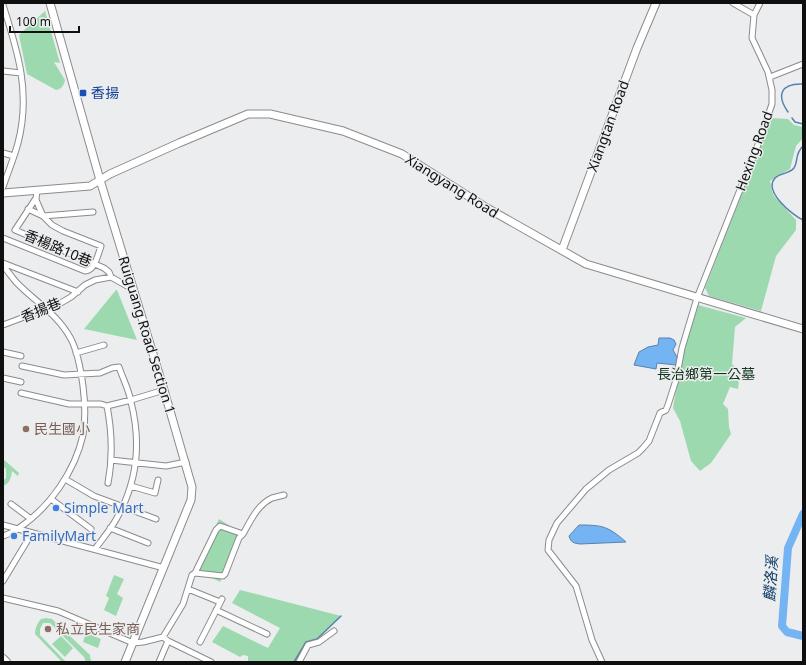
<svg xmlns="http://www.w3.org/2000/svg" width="806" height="665" font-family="'Noto Sans','Noto Sans TC',sans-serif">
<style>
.green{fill:#9dd9ae}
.water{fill:#75b4f3;stroke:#5682af}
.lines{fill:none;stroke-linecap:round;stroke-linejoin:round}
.stream{stroke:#5682af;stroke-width:1.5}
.river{stroke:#75b4f3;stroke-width:8}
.street-casing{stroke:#8b8b8d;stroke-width:7}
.secondary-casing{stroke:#8b8b8d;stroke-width:9}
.primary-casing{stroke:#8b8b8d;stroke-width:10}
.street{stroke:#fff;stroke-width:5}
.secondary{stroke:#fff;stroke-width:7}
.primary{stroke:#fff;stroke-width:8}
.transit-dot{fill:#1a4fb4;stroke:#ecedef;stroke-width:1.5}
.education-dot{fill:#8d6e63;stroke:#ecedef;stroke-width:1.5}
.shop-dot{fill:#3f7fe0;stroke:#ecedef;stroke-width:1.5}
.labels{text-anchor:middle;stroke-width:3;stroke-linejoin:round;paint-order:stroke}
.transit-label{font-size:14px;fill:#164399;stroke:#ecedef;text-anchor:start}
.street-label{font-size:14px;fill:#0f0f0f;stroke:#ecedef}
.park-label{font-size:14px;fill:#10321c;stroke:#ecedef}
.education-label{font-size:14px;fill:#785e54;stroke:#ecedef;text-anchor:start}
.shop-label{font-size:14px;fill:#366cbe;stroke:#ecedef;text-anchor:start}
.water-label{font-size:15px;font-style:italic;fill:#113e67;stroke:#ecedef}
</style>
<rect width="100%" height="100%" fill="#ecedef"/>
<path class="green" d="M45,11L60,63L54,62L65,80C64,85 62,89 56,90L27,74L19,35Z
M771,118L788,119L794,125L803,127V138L796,146L790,169L770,181L772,191L774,196L796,220V230L776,256L761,311L709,296L705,288Z
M116,290H117L137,340L84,329Z
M698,305L746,318L735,327L732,364L740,372L738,389L730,387L723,404L728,409L729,427L731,434L711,463L700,471L691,461L680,421L673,408L683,350L694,312Z
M3,459L19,473L18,476L12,471C11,478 10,483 3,486V481L6,478V469L3,466Z
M219,519L244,535L220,582L195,569Z
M114,575L124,579L117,594L123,598L116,616L104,610L109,598L106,596Z
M240,590L341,616L317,639L306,642L294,662H248V656L243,655L240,657L212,642L223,626L268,648L280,628L232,603Z
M46,618L52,619L90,655L91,662H86L84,657L50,623H43L40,629V635L66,662H62L35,634C35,628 37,624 41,619Z
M86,633L101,639L98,648L83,642Z
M61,636L73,648L65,657L52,644Z"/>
<path class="water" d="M659,338H670L674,340L676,344L673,350L677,357L676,365L657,363L656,369L634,365L639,352L648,347L658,345Z
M579,525C602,525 608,526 626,542L580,544C574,543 571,543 569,536Z"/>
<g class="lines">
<path class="stream" d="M788,112C776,95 781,83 803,84
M792,118L795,122L803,124
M803,146C794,155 799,160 794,168C789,174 780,173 775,178C763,191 792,215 803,220
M294,662L306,642L317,639L341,616"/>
<path class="river" d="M803,514L788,548L782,626L787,632L803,636"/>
<g class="street-casing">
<path id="street" d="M733,3L754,15
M3,5C18,52 31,93 18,143C14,158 8,172 3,187
M3,71L21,73
M770,77L803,64
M3,153L14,156
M37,190L36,200L43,216
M36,198L15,230L104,268L109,272L111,277L134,290
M43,216L93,212
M3,238L85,271C95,271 98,254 101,246L63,231L52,225L43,216L28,209
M3,263L78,292
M3,265C7,271 12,277 16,282C35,302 57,313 71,339C78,353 81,371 83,386C85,402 86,418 83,435C75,471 50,507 19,528C15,532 8,534 3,536
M3,325L59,304L71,297L85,285L95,280L111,277
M3,352L21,356
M76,353L104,345
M22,366L64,375L100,373L112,368L119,367C123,379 129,390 131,402C141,441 138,478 119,514C113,527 103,538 95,549
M3,378L21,382
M21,393L69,404H101L107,406L131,400L164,390
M107,406C112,432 113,457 108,483
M111,460L166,466L186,462
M65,479L94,496L156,519
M131,486L155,493L158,480
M51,499L91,529
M11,504L31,519
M3,525L164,568
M110,528L148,543
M243,534C250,522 257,505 272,498C276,497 280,496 284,495
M3,581L32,533
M188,589L220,602
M3,598L58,611L133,643L143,642L163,637L183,604L192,575L195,573L216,530L220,526L243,534L239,538L225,574L223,576L195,573
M216,610L267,634
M163,637L168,641L211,662
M200,642L222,599
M159,662L168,641
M299,662L308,645L319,642L334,631
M602,662L592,640L576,586L548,550L549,540L557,523L586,489L609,470L638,453L643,448L649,441L660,413L666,410L668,405L676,380L682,348L697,298L759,142L772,104V90L768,72L752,38L754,15L760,3"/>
</g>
<g class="secondary-casing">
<path id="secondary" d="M50,3L100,180L164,390L192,487L191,500L125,662
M3,193L90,186L110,174L179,143L248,114H270L343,131L402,154L487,208L586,264L803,329
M562,250L637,48L656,3"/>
</g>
<g class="primary-casing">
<path id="primary" d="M3,659L6,662"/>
</g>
<use href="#street" class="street"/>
<use href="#secondary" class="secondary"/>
<use href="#primary" class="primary"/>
</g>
<rect class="transit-dot" x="79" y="89" width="8" height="8" rx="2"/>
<g class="education-dot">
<circle cx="26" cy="429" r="4"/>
<circle cx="48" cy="629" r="4"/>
</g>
<g class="shop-dot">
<circle cx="56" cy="508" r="4"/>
<circle cx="14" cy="536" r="4"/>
</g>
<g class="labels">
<g class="transit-label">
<text x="91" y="98">香揚</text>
</g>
<g class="street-label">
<text transform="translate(608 126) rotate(-70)" y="5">Xiangtan Road</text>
<text transform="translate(754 151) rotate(-70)" y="5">Hexing Road</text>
<text transform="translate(452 186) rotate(32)" y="5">Xiangyang Road</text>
<text transform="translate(58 248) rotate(23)" y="5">香楊路10巷</text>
<text transform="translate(41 310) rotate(-22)" y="5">香揚巷</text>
<text transform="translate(147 335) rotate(73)" y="5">Ruiguang Road Section 1</text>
</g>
<g class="park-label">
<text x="706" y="379">長治鄉第一公墓</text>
</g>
<g class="education-label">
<text x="34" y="434">民生國小</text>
<text x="56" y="634">私立民生家商</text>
</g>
<g class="shop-label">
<text x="64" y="513">Simple Mart</text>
<text x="22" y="541">FamilyMart</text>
</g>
<g class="water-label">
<text transform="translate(771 579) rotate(-86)" y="5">麟洛溪</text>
</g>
</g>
<rect width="806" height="665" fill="none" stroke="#0f0f0f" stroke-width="8"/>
<path d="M10 26v6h69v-6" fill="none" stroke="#0f0f0f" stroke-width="2"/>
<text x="16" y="26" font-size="12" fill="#0f0f0f" stroke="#ecedef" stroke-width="3" paint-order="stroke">100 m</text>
</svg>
